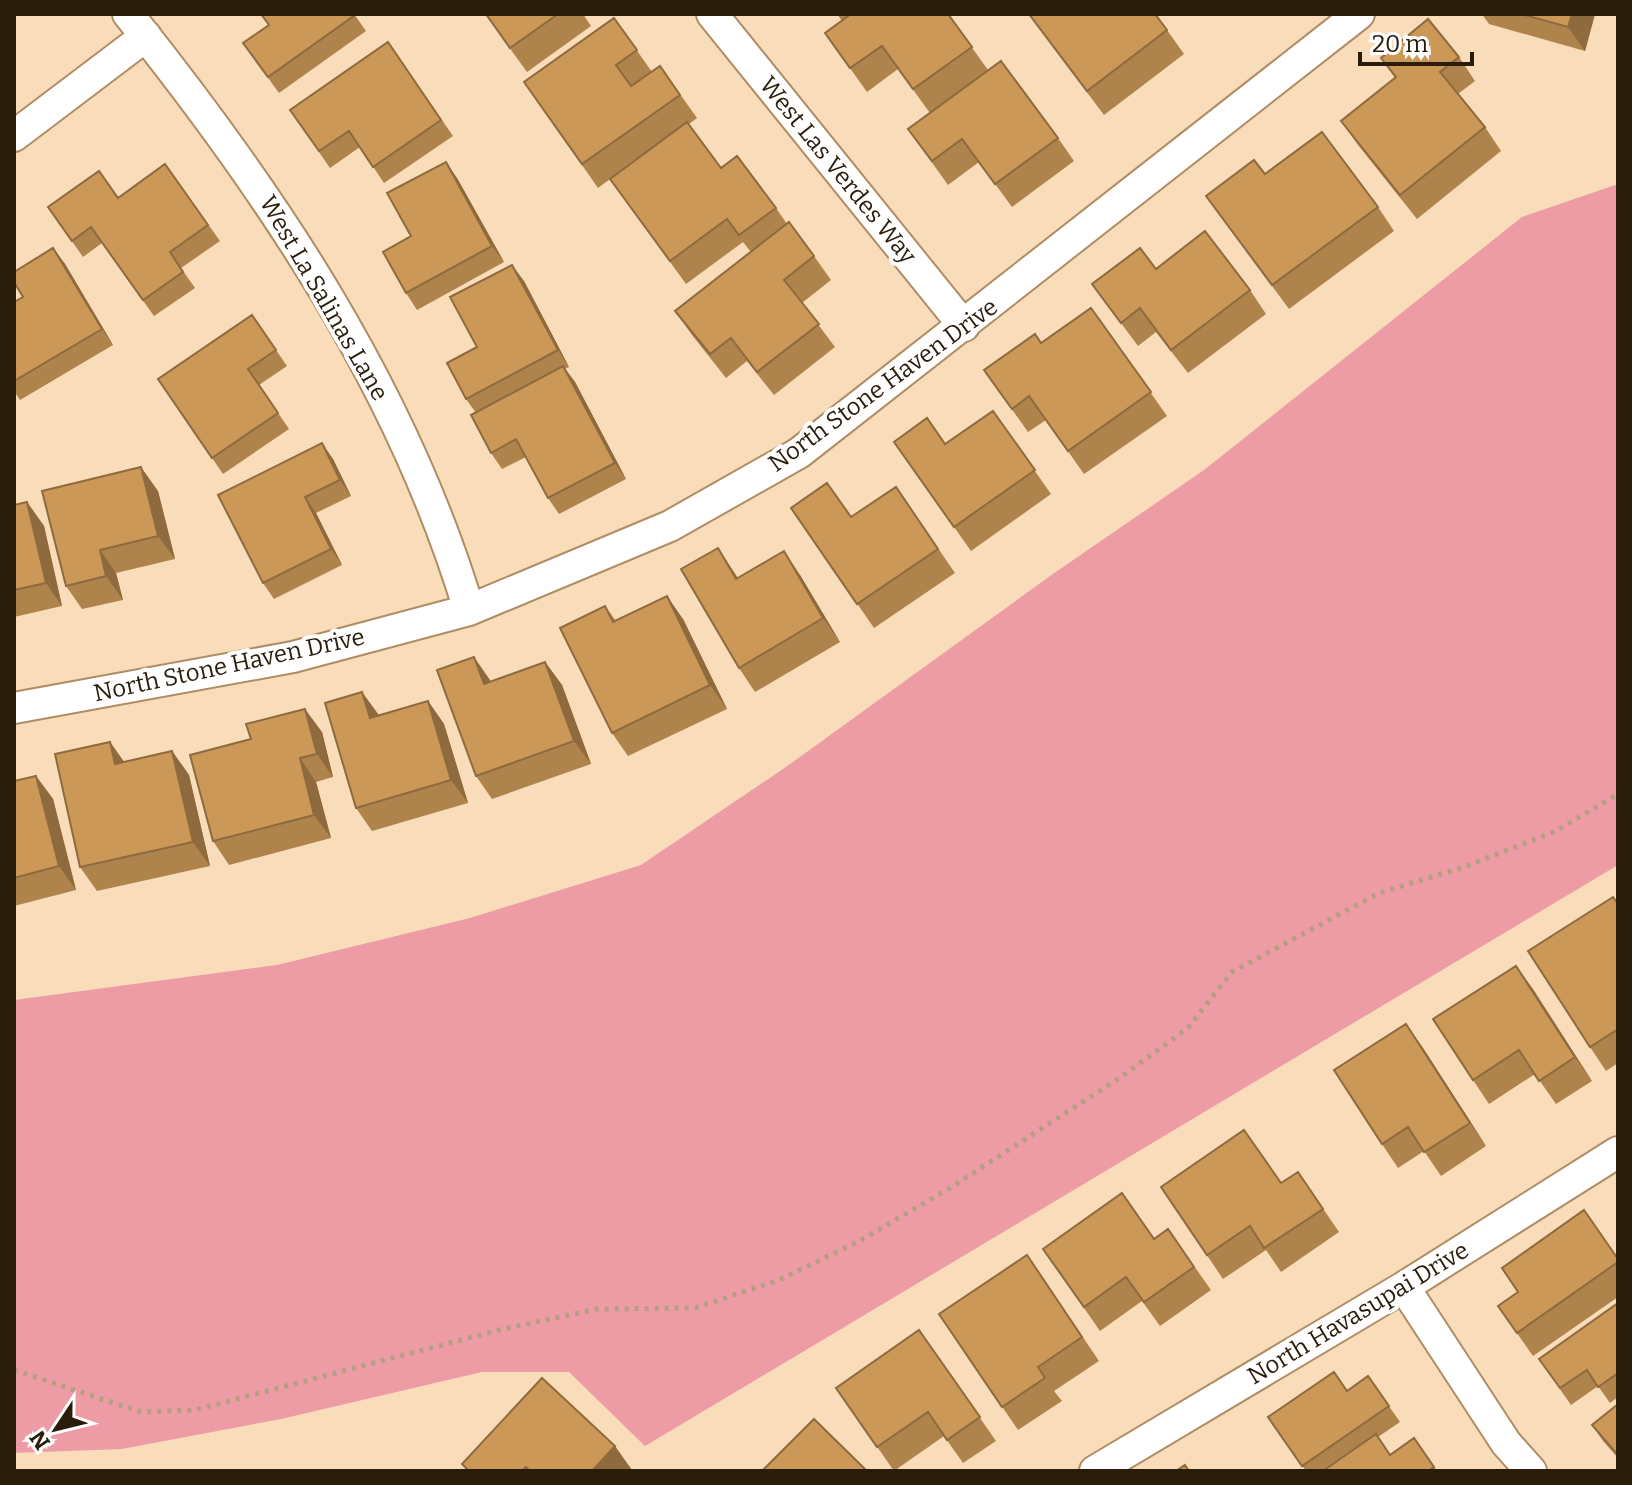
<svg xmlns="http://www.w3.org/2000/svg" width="1632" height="1485" font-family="Bitter,serif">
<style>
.green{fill:#ed9ca6}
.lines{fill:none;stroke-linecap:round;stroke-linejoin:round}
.minor-casing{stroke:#af8d64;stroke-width:34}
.path{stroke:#b59e81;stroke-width:5;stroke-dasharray:4 6;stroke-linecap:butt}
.minor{stroke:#fff;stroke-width:30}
.wall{fill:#af834c}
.shaded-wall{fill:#8e6a3e}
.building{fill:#cb9858;stroke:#8e6a3e;stroke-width:2}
.labels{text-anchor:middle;stroke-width:8;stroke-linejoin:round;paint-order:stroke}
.street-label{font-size:24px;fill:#291c0b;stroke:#fff}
</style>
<rect width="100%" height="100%" fill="#f9dcba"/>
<path class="green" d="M1618,184V865L645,1446L569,1372H482L281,1419L122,1449L14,1453V1000L277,965L470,918L641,865L786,767L1050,576L1204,470L1522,217Z"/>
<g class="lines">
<g class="minor-casing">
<path id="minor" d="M128,14C272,194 402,387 469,610
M712,14L964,326
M14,136L146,36
M14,708L293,657L469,610L670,526L799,453L1359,14
M1404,1287L1506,1443L1531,1471
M1095,1471L1404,1287L1618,1152"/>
</g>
<path class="path" d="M14,1370L141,1412L195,1410L499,1330L597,1309L695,1308L779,1280L861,1240L950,1188L1118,1079L1188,1028L1232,972L1379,893L1464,867L1556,831L1618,794"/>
<use href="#minor" class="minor"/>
</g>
<path class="wall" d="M354,14L366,31L279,93L243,43Z
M485,14H583L591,26L527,72Z
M837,14H948L988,70L1058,138L1074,161L1012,207L979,162L948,185L908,129L930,113L898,69L867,92L825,33L842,21Z
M1028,14L1167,30L1184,54L1104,115Z
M1482,14H1595L1585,51L1489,24Z
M614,18L652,72L660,66L697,118L689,124L721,168L776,208L787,224L814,256L831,280L802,303L835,347L774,395L747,361L726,378L692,335L675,311L751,252L743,242L686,284L610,179L598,188L524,82Z
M388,42L453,136L384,183L360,147L330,168L290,110Z
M1459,57L1475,81L1458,94L1485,127L1501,151L1417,219L1358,145L1341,121L1395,78L1381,58Z
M165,164L220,241L181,268L195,288L154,316L102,243L83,257L48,207L118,198Z
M1265,174L1378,207L1394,231L1289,309L1206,196Z
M457,178L504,262L417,310L406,293L411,236Z
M53,248L65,264L113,345L20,400L14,391V302L23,297Z
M1156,269L1250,290L1266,314L1188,373L1156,332L1138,346L1092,284Z
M524,281L569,367L565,369L575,382L626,479L559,514L548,498L526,457L502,469L491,453L476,413L466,399L477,347Z
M1091,308L1167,416L1084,474L1046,420L1028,432L984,370L1041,343Z
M252,315L287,366L259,385L289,429L223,474L158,379Z
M993,411L1051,494L971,551L894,442L945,444Z
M333,459L351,496L316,513L342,565L274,599L263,583L218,495Z
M896,487L955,573L874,628L791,508L851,517Z
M158,491L175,559L116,573L123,600L82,609L66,586Z
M27,502L44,526L62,606L14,617V505Z
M800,575L840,642L755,692L739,668L738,578Z
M605,606L616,621L683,619L727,709L628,756L612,733Z
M545,662L562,685L591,764L492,799L476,776L491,682Z
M362,692L379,715L428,701L444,724L468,803L372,831L356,808Z
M322,732L333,777L316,782L331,838L229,865L213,841Z
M110,742L124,762L172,751L189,775L210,866L97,891L80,867Z
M36,776L53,799L76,890L14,906V781Z
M1618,903V1063L1606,1071L1590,1047Z
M1516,966L1592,1081L1556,1104L1535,1074L1489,1104L1473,1080Z
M1423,1048L1486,1146L1441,1176L1424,1151L1398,1168L1382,1144Z
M1298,1172L1339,1232L1281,1272L1266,1250L1223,1279L1161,1187L1281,1183Z
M1168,1229L1211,1290L1160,1326L1142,1301L1100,1331L1043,1249L1154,1239Z
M1618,1259V1297L1533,1356L1498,1306Z
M1043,1278L1099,1361L1054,1391L1062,1401L1018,1430L939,1314Z
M1618,1303V1397L1610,1403L1598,1386L1571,1405L1539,1359Z
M919,1330L996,1441L963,1463L944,1436L894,1471L836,1388Z
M1368,1376L1400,1422L1378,1437L1390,1455L1414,1438L1437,1471H1306L1268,1417L1347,1391Z
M1618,1404V1458L1603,1441L1592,1425Z"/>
<path class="shaded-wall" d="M1572,14H1595L1585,51L1568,27Z
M446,162L457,178L504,262L492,246Z
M53,248L65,264L113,345L102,329Z
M512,265L524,281L569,367L558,350Z
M563,366L575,382L626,479L615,463Z
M322,443L333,459L351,496L340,480Z
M141,467L158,491L175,559L158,536Z
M305,497L316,513L342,565L331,549Z
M27,502L44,526L62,606L46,583Z
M718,548L734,572L753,602L736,579Z
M100,550L116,573L123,600L106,576Z
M784,551L800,575L840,642L823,618Z
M667,596L683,619L727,709L710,685Z
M474,657L490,680L500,708L484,684Z
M545,662L562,685L591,764L574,741Z
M362,692L379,716L370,718Z
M428,701L444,724L468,803L451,780Z
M305,709L322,732L333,777L317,754Z
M110,742L127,766L115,764Z
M172,751L189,775L210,866L193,842Z
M300,758L316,782L331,838L314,815Z
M36,776L53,799L76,890L59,866Z
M1516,966L1533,989L1592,1081L1575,1057Z
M1406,1024L1423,1048L1486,1146L1470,1123Z
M615,1446L632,1470L631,1471H592Z"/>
<path class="building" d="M261,14H354L355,15L268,77L243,43L269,25Z
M486,14H558L510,48Z
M851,14H948L972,47L913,89L882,46L850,68L825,33Z
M1029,14H1155L1167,30L1087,91Z
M1521,14H1572L1568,27Z
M614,18L637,50L616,65L631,86L660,66L680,95L582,164L524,82Z
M1428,19L1459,57L1440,72L1485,127L1400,195L1341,121L1396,77L1381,58Z
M388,42L441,120L373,167L349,131L319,151L290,110Z
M1001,61L1058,138L995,184L962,139L932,161L908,129Z
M687,122L721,168L737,156L776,208L739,235L727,219L670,261L610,179Z
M1322,132L1378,207L1272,285L1206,196L1254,160L1265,174Z
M446,162L492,246L406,293L383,252L411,236L387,193Z
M165,164L208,225L170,252L183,272L143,300L91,227L72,241L48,207L99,171L118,198Z
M789,222L814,256L784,280L819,324L757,372L731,338L710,354L675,311Z
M1205,231L1250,290L1171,350L1140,308L1121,323L1092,284L1140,248L1156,269Z
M53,248L102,329L14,381V302L23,297L14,282V272Z
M512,265L558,350L466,399L447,363L477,347L450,297Z
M1091,308L1151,392L1068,451L1029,396L1012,409L984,370L1035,334L1041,343Z
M252,315L276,350L248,369L278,413L212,458L158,379Z
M563,366L615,463L548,498L516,439L491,453L471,415Z
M993,411L1035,470L954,527L894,442L927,418L945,444Z
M322,443L340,480L305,497L331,549L263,583L218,495Z
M141,467L158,536L100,550L106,576L66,586L42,491Z
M827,483L851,517L896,487L938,549L857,604L791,508Z
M27,502L46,583L14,590V505Z
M718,548L736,579L784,551L823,618L739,668L681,569Z
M667,596L710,685L612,733L560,628L605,606L613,622Z
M474,657L484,684L545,662L574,741L476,776L437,670Z
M362,692L370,718L428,701L451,780L356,808L325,703Z
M305,709L317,754L300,758L314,815L213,841L190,755L251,739L246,724Z
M110,742L115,764L172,751L193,842L80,867L55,754Z
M36,776L59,866L14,878V781Z
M1613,897L1618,904V1029L1590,1047L1528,951Z
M1516,966L1575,1057L1539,1081L1519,1050L1473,1080L1433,1019Z
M1406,1024L1470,1123L1424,1152L1408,1127L1382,1144L1334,1070Z
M1244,1130L1281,1183L1298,1172L1323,1209L1264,1248L1250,1226L1207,1255L1161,1187Z
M1122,1193L1154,1239L1168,1229L1194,1267L1144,1302L1126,1277L1084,1307L1043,1249Z
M1584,1210L1618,1259V1262L1517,1333L1498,1306L1518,1292L1502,1268Z
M1027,1255L1082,1337L1038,1367L1045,1378L1002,1407L939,1314Z
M1618,1303V1373L1598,1387L1587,1370L1560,1388L1539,1359Z
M919,1330L980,1417L947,1440L928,1412L877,1447L836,1388Z
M1334,1372L1347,1391L1368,1376L1389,1406L1302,1466L1268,1417Z
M542,1378L615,1446L592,1471H530L526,1467L522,1471H469L462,1464Z
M1618,1404V1453L1617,1454L1592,1425Z
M814,1419L867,1471H762Z
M1376,1434L1390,1455L1414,1438L1434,1467L1428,1471H1323Z
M1185,1465L1189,1471H1176Z"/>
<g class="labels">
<g class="street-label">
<text transform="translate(838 170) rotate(51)" y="8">West Las Verdes Way</text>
<text transform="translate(324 298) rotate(60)" y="8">West La Salinas Lane</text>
<text transform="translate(883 385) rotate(-36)" y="8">North Stone Haven Drive</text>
<text transform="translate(229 665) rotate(-12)" y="8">North Stone Haven Drive</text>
<text transform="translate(1358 1313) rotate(-31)" y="8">North Havasupai Drive</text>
</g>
</g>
<rect width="1632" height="1485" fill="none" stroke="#291c0b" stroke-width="32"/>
<g transform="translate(56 1429) rotate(235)" stroke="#ffffff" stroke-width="6" paint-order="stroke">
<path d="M0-6L14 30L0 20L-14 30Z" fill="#291c0b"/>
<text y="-12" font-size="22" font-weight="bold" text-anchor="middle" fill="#291c0b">N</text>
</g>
<path d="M1360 52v12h112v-12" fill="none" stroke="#291c0b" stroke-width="4"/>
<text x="1372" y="52" font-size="24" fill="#291c0b" stroke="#ffffff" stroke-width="6" paint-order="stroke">20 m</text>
</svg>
